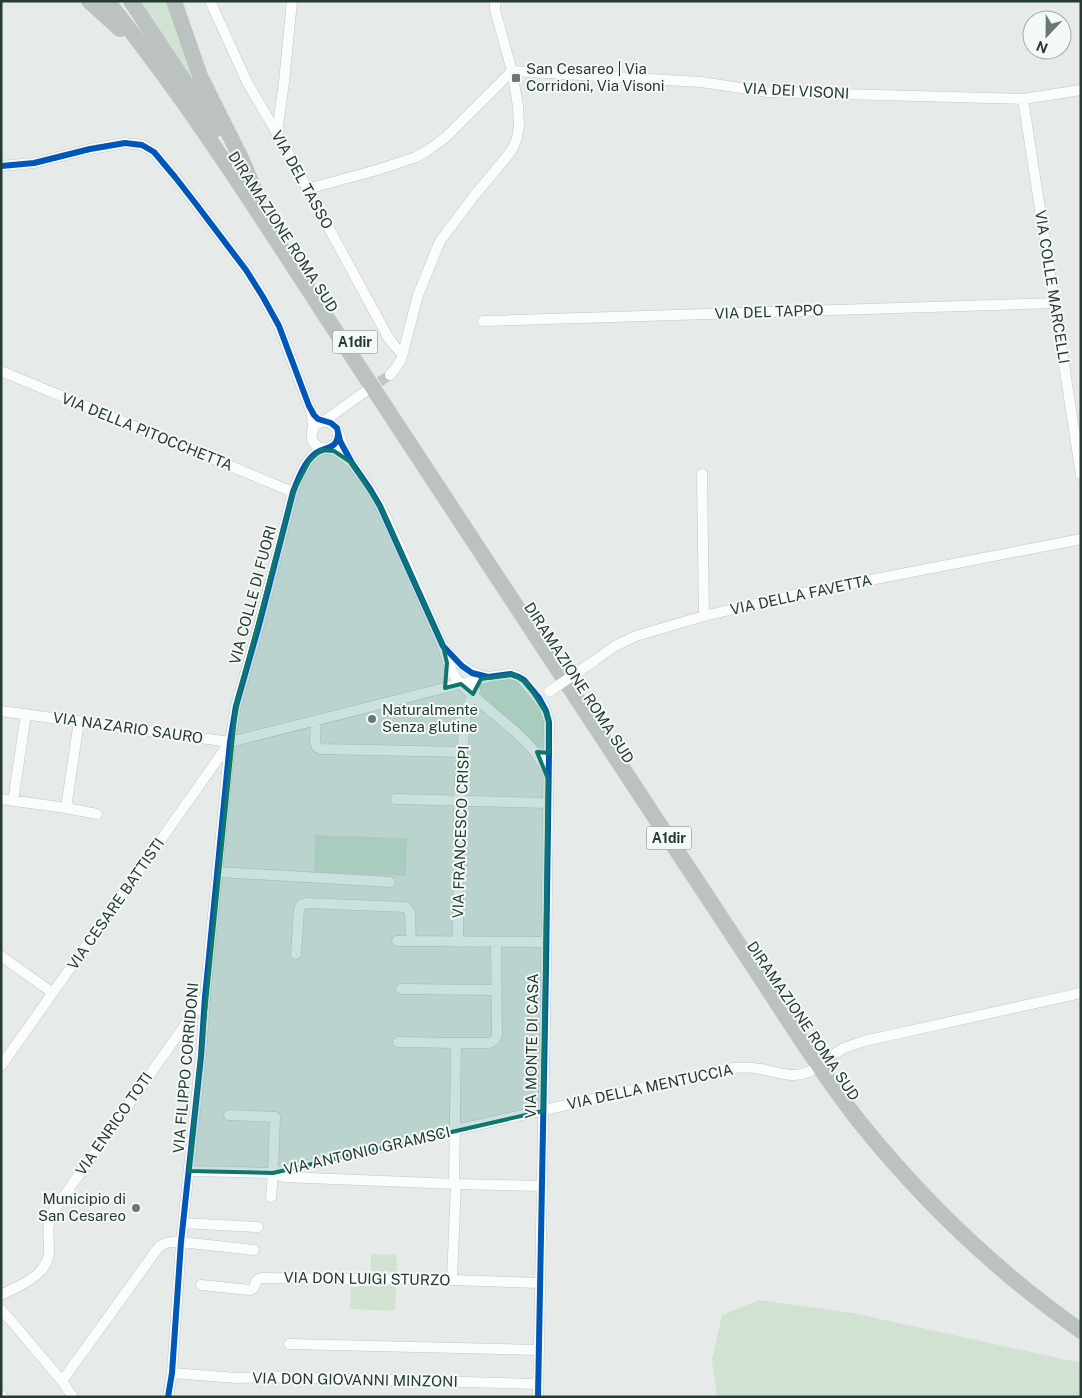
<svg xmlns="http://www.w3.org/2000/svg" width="1082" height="1398" font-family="'Public Sans',sans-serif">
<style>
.green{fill:#d1e2d3}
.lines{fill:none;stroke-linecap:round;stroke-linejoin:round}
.minor-tunnel{stroke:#bfc7c4;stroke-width:10;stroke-dasharray:10 5;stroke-linecap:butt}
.minor-casing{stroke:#c3c7c5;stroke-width:11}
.highway-casing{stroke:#c2c9c6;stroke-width:16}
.minor{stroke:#fbfcfc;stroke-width:10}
.highway{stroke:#bcc2bf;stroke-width:15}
.minor-bridge-casing{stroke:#c3c7c5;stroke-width:11;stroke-linecap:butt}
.minor-bridge{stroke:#fbfcfc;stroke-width:10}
.cycleway-casing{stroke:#f4f9f5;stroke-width:9}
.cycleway{stroke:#0057b8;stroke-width:6}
.marked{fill:#0f766e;fill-opacity:0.2;stroke:#0f766e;stroke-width:4;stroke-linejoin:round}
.poi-dot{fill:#697872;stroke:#f4f9f5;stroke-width:2}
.labels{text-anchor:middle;stroke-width:4;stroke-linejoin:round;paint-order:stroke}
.shield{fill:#f4f9f5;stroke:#63746c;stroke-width:1}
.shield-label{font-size:14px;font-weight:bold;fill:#253b32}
.poi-label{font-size:15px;fill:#253b32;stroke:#f4f9f5;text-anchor:start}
.street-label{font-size:15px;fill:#253b32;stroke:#f4f9f5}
</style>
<rect width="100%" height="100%" fill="#e6eae8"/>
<path class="green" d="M139,1H170L194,85Z
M489,679H517L538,703L545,717L546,751L529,741L481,695L479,687L480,683Z
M315,835L407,838L406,876L314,873Z
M371,1254L396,1255L397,1272L371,1271Z
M359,1283L396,1285L395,1311L350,1309L351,1287H359Z
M759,1300L853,1313L1081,1363V1397H717L712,1360L722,1315Z"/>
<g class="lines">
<path class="minor-tunnel" d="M367,390L390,375
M815,1068L836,1053"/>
<g class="minor-casing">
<path id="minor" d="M210,1L248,84L281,140L388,337L393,344L402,354
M512,71L701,82L767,92L1023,99L1081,90
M1023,99L1081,475
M277,133L284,82L292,1
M1,166L34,163L90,149L125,143L142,145L154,152L175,177L196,204L246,270L263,297L279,326L312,414L313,428
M307,189L377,170L416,157L427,151L446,137L512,71
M483,321L1055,303
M1,371L293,492
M390,375L395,369L401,360L418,295L440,241L474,196L508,155L513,148L517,138L519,125L518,106L512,71L495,10V1
M324,421L366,391
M352,463C346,459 341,454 335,451C329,449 323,449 319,447C310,442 310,433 315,425C320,422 327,420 332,424C338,427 342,444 345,451C353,467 365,480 374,495C384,511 391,529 399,546C413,577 426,608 440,640C446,653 447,666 456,678C481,710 532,734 547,773
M702,474L704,616
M444,648C457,662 468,673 487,677
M594,661L615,646L636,636L704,616L793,595L1081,539
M1,711L230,742L488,677L509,674L517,676L522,679L544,706L549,722L546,968L538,1397
M79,721L66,808L97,814
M316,721L315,743L317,747L321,749L462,752
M1,799L66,808
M396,799L548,803
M13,801L26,714
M218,872L390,882
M397,941L546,942
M458,942L459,801L462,752L466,710L475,690
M296,954L299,909L301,905L306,903L406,907L410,913L411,941
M1,956L53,993
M401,989L497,990
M398,1042L456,1043
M836,1053L844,1048L864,1041L1081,993
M1,1066L230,742
M229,1115L275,1117L273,1173L271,1197
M189,1171L273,1173L455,1130L726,1069C738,1067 750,1067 761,1069C780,1073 797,1080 814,1069
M274,1174L284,1177L456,1184L542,1186
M454,1184L456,1043H488C494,1042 497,1038 497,1033L496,942
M183,1223L258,1227
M452,1280L456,1184
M201,1285L250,1290L254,1288L256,1281L261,1278L452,1280L540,1283
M1,1295C23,1284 52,1274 49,1245C48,1232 47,1222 54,1210L204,998
M1,1309L62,1381L73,1397
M289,1344L539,1350
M172,1373L237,1378L282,1377L538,1384
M62,1381L158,1248C165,1241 172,1242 181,1242L254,1250
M1,1395L3,1397
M168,1397L172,1373L181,1242L201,1056L205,997L230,742L236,706L259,625L293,492C298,479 304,462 316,453C326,446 337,450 338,434"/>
</g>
<g class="highway-casing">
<path id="highway" d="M89,1L120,29
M107,1C197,112 270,232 348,350C450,506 553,661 654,816C688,867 721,918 755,969C788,1020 821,1072 858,1120C922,1200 997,1272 1081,1331
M131,1L216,129
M174,1L200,76L242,160L254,189"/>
</g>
<use href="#minor" class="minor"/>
<use href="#highway" class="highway"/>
<g class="minor-bridge-casing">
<path id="minor-bridge" d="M550,691L594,661"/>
</g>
<use href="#minor-bridge" class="minor-bridge"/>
<g class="cycleway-casing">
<path id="cycleway" d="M1,166L34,163L90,149L125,143L142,145L154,152L175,177L196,204L246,270L263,297L279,326L309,406L314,415L318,419L331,423L337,428L340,441L352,463L370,489L380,506L443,646L462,666L472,673L488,677L511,674L519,677L524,680L539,698L546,711L549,722V753L546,968L538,1397
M168,1397L172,1373L181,1242L201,1056L205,997L230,742L236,706L259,625L293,492C298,479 304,462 316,453C326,446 337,450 338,434"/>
</g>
<use href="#cycleway" class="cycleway"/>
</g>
<path class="marked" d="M321,450L334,451L352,463L383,511L443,646L447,663L445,688L461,684L473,694L481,679L513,674L527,683L548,716L549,753L537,752L548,779L543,1111L273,1173L189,1171L236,706L293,492L310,459Z"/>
<g class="poi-dot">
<rect x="511" y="73" width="10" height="10" rx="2.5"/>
<circle cx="372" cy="719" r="5"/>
<circle cx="136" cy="1208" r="5"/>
</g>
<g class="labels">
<g class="shield">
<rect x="332.5" y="330.5" width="45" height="23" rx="4"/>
<rect x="646.5" y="826.5" width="45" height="23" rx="4"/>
</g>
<g class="shield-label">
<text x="355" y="347">A1dir</text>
<text x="669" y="843">A1dir</text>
</g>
<g class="poi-label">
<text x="526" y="74">San Cesareo | Via<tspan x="526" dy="17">Corridoni, Via Visoni</tspan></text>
<text x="382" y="715">Naturalmente<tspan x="382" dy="17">Senza glutine</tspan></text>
<text x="126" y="1204" text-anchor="end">Municipio di<tspan x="126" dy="17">San Cesareo</tspan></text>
</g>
<g class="street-label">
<text transform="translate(796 91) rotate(3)" y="5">VIA DEI VISONI</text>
<text transform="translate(302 180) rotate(61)" y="5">VIA DEL TASSO</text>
<text transform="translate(283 232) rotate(57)" y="5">DIRAMAZIONE ROMA SUD</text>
<text transform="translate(1052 287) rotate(81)" y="5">VIA COLLE MARCELLI</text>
<text transform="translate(769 312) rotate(-2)" y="5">VIA DEL TAPPO</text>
<text transform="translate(147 432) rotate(22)" y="5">VIA DELLA PITOCCHETTA</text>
<text transform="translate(253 595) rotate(-75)" y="5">VIA COLLE DI FUORI</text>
<text transform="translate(801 595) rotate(-12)" y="5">VIA DELLA FAVETTA</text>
<text transform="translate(579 683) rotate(57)" y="5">DIRAMAZIONE ROMA SUD</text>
<text transform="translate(128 728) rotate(8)" y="5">VIA NAZARIO SAURO</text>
<text transform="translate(461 832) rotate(-88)" y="5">VIA FRANCESCO CRISPI</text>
<text transform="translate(116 904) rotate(-55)" y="5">VIA CESARE BATTISTI</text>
<text transform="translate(803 1021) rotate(56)" y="5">DIRAMAZIONE ROMA SUD</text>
<text transform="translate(532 1046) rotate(-89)" y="5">VIA MONTE DI CASA</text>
<text transform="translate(186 1068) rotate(-85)" y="5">VIA FILIPPO CORRIDONI</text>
<text transform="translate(650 1087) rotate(-12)" y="5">VIA DELLA MENTUCCIA</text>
<text transform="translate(114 1124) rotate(-55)" y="5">VIA ENRICO TOTI</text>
<text transform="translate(367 1151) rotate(-13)" y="5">VIA ANTONIO GRAMSCI</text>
<text transform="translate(367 1279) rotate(1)" y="5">VIA DON LUIGI STURZO</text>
<text transform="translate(355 1380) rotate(1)" y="5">VIA DON GIOVANNI MINZONI</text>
</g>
</g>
<rect width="1082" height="1398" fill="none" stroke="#253b32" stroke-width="5"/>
<g transform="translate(1047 35) rotate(202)"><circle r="24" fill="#f4f9f5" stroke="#a1ada7"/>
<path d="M0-4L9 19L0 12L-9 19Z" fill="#697872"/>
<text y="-8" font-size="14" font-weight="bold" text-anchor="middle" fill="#253b32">N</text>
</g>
</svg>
